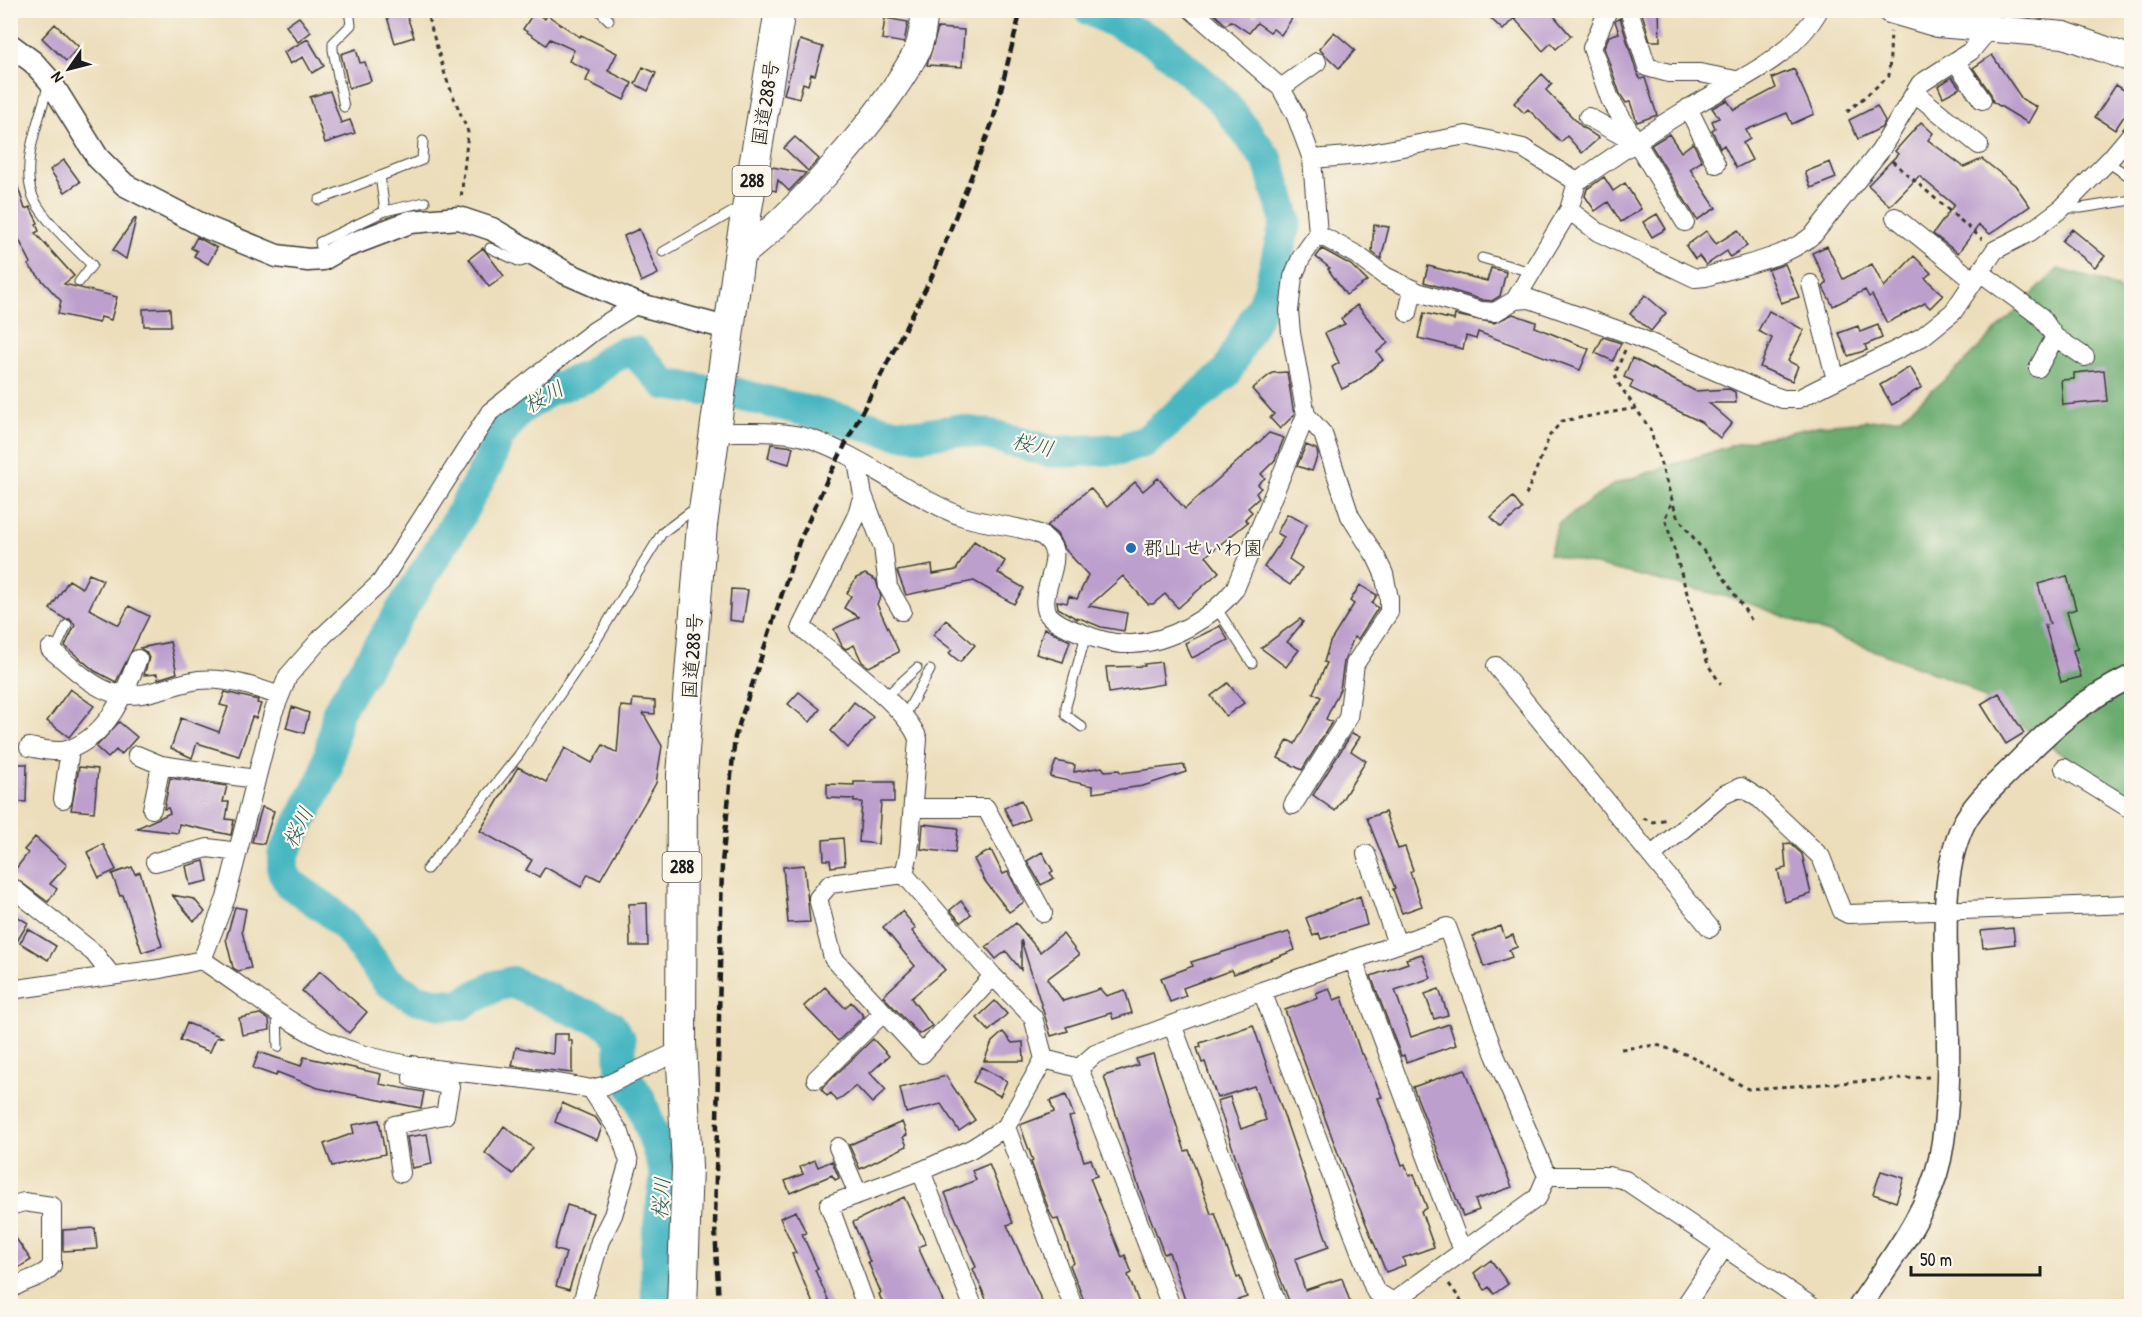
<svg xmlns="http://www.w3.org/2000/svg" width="2142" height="1317" font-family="'Patrick Hand','Klee One',sans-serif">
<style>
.forest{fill:#6aab6e;stroke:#436445;stroke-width:1.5}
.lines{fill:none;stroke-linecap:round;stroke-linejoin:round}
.river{stroke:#48b7c2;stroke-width:32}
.building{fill:#bc9fcd}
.service-casing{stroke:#3b3934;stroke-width:11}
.minor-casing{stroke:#3b3934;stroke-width:20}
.tertiary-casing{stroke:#3b3934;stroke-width:25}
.secondary-casing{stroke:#3b3934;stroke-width:28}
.trunk-casing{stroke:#3b3934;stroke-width:32}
.path{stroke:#3b3934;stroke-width:3;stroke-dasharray:4.5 4.5;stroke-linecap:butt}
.service{stroke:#fff;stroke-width:9}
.minor{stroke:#fff;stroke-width:18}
.tertiary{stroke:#fff;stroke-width:22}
.secondary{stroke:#fff;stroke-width:26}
.trunk{stroke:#fff;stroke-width:30}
.rail{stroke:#1c1c1c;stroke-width:4.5;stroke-dasharray:9 4.5;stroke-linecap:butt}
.poi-dot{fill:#1f6fb2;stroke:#fbf7ec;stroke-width:2}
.labels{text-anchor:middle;stroke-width:4.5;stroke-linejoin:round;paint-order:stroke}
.shield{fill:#fbf7ec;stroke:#5f5e5a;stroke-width:1.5}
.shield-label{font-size:18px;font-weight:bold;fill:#1c1c1c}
.street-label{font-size:20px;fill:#1c1c1c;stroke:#fbf7ec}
.poi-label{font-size:20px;fill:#1c1c1c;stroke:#fbf7ec;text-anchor:start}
.water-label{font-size:21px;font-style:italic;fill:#2e5a5e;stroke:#fbf7ec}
</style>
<rect width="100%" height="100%" fill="#fbf7ec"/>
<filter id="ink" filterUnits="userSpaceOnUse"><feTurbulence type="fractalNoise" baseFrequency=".0167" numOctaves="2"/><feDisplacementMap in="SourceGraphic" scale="12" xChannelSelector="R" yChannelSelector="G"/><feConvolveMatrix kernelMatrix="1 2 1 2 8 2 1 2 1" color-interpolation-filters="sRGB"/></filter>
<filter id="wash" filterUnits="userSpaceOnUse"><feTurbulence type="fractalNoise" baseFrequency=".008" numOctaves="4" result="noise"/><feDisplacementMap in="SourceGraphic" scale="24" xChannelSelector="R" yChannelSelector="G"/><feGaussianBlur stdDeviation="1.35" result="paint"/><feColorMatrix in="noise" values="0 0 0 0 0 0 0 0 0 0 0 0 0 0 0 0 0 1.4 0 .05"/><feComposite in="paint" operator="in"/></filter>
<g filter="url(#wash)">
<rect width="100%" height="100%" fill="#ecdebb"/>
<path class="forest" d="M2058,269L2098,280L2131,294V804L1963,684L1740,600L1549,554L1558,524L1614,484L1736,444L1821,425L1900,418L1955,371Z"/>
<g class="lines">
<path class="river" d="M657,1306L656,1247L666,1174L641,1101L621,1069L620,1040L610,1025L596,1018L575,1011L512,982L495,986L459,1005L440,1004L414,998L387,981L346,926L328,910L289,883L283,871V855L326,772L338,711L454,526L489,462L498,438L518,411L549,390L590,376L608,360L622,353L635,352L665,384L704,390H722L895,433L921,435L956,430L992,435L1052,452L1122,449L1146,441L1226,373L1268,293L1286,221L1268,161L1222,100L1160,45L1090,10"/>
</g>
<g id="blocks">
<path class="building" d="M390,10H405L414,37L395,43L387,17L392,15Z
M1210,10H1245L1255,17L1260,10H1284L1293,17L1281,35L1273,29L1270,32L1257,23L1249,33L1231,21L1226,25Z
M1482,10H1549L1571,36L1556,49L1551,43L1543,51L1514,18L1503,30Z
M1659,10L1660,41H1650L1642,13Z
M534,12L545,19L547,15L580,37L581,35L617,53L608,71L632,83L624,100L586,81L590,71L569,61L574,50L550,39L546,45L523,29Z
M299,17L311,32L298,42L286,26Z
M885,18L908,22L904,43L882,39Z
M1620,18L1636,70L1640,79L1645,78L1657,115L1637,122L1630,102L1626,103L1620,94L1604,48L1609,36L1619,33L1615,21Z
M55,24L79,47L66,61L42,38Z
M938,28L964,30L962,67L927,65Z
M1334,32L1355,50L1339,68L1319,49Z
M308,39L324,66L312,73L303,57L290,64L284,52Z
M800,40L823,47L815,75L811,74L808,85L803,83L799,98L784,94Z
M356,49L360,63L365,62L371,81L349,88L341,54Z
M1992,55L2022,99L2037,107L2028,123L1993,102L1991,94L1973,68Z
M643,67L656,73L648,91L635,84Z
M1794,69L1814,114L1792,124L1787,113L1746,130L1750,139L1743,143L1752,160L1736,168L1724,145L1720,148L1712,130L1715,128L1712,121L1719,118L1712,108L1727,100L1734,110L1776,88L1772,78Z
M1542,74L1552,84L1546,90L1582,127L1599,138L1582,153L1567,136L1561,142L1528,109L1524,113L1514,103Z
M1952,77L1960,88L1943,97L1938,86Z
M2116,85L2132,95V104L2115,130L2095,117Z
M330,91L341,123L350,120L355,133L325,143L310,97Z
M1877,106L1885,121L1881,128L1858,139L1849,120Z
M1921,122L1933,133L1928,140L1964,167L1982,159L2015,185L2030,206L1990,234L1979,225L1958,253L1933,234L1954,205L1919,176L1890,206L1868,185L1898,154L1895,151Z
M1669,134L1681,152L1693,143L1702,161L1690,169L1716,208L1697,220L1651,145Z
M795,137L819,159L808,171L784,148Z
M64,160L80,182L65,192L50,170Z
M1830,162L1836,178L1811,188L1805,172Z
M771,167H772L806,173L789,191L778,180L776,191L768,189Z
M13,172L25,209L30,207L38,223L36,224L39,231L35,233L74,276L64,284L117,297L111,320L101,317L99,323L58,314L61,301L28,265L31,263L10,222V173Z
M1604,177L1613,191L1625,183L1641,209L1621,222L1608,202L1595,211L1585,196L1587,189Z
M1657,214L1666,229L1652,237L1643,222Z
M135,218L136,219L126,259L113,250Z
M1374,225L1389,227L1381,259L1372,252Z
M639,229L658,274L641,282L624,236Z
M2072,229L2105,256L2095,267L2062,241Z
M1738,230L1747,246L1730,257L1727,251L1706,265L1699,256L1695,259L1686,246L1706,231L1716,244Z
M197,237L217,248L208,264L194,256L197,251L191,248Z
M1827,246L1843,279L1872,264L1884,287L1914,256L1931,273L1925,278L1943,295L1930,308L1925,303L1887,323L1872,295L1869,297L1865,290L1833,306L1823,287L1827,283L1812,253Z
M483,248L504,276L489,287L469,259Z
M1322,249L1351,265L1367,281L1346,295L1328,269L1330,268L1316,257Z
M1785,264L1799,297L1781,303L1768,270Z
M1428,266L1487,281L1491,268L1506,272L1500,296L1492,301L1483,300L1424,282Z
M1645,295L1666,313L1651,331L1630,314Z
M1357,305L1388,343L1377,352L1383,360L1356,382L1342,389L1332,367L1339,363L1325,333L1345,324L1341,319Z
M170,308L171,326H144L143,309Z
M1769,311L1804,330L1788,361L1798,366L1792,381L1760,367L1772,338L1758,331Z
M1424,313L1454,320L1455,315L1494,323L1513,314L1536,322L1535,327L1589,349L1580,370L1478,332L1476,339L1466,336L1463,349L1418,338Z
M1878,325L1882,338L1865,345L1867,350L1848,356L1839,333L1858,326L1860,332Z
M1603,337L1621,343L1613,361L1595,353Z
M1632,358L1695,391L1729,389L1735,392L1736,403H1709L1732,423L1720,438L1701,422L1630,388L1633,381L1624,377Z
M1910,367L1922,387L1892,405L1880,385Z
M2104,370L2107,401L2063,405L2061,380L2074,379V373Z
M1287,372L1294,415L1280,429L1270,418L1274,414L1252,389L1272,373Z
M1269,433L1284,438L1275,460L1261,474L1265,478L1258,484L1261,488L1256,493L1259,498L1248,508L1252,512L1245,519L1248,522L1206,556L1219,572L1178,608L1165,594L1153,604H1148L1123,576L1089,606L1127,613L1124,631L1101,627L1077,617V619L1058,608L1057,601L1067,603L1069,596L1077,599L1088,575L1064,548L1057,534L1047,526L1090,488L1107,507L1135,482L1143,491L1158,478L1185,509Z
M771,444L793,447L789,464L768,458Z
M1306,445L1316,449L1318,454L1312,471L1297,466Z
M1513,497L1522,509L1501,527L1491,517Z
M1287,514L1307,524L1289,559L1302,568L1290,585L1264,567L1284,537L1277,533Z
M974,541L1005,561L998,573L1024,588L1014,604L974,581L906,595L897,571L932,565L933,574L956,570Z
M89,574L103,580L89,609L119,625L129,606L149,616L116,682L95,671L65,646L75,625L70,619H65L50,609L69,580L82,588Z
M865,574L876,580L881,597L877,604L899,652L869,667L862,662L854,645L846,649L842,646L834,629L859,617L844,608L851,596L847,593L856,578Z
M2067,576L2076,609L2067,612L2078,649L2073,650L2081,677L2061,682L2045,625L2050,624L2038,584Z
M1360,585L1377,595L1372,603L1378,608L1358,639L1354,637L1344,662L1340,689L1326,719L1332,722L1302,770L1278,758L1288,740L1295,744L1321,697L1313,693L1327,663L1324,662L1330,642L1354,604L1350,601Z
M731,589L748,590L743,622L729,620Z
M1300,619L1303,622L1287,642L1299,650L1286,667L1261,648Z
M946,620L975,645L960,662L949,653L952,650L933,635Z
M1220,626L1228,640L1192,658L1185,643Z
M1044,628L1070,641L1063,662L1036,654Z
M170,642L177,673L158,679L157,674L144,675L149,658L146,652L140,648Z
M1161,662L1164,684L1109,693L1106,667L1145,666L1144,664Z
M1228,683L1244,703L1226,716L1211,696Z
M70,689L94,706L69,737L47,721Z
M225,692L258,700L257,703L261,704L256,718L252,717L239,756L197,743L192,758L171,748L181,718L219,732L228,707L220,705Z
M799,692L820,709L810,722L788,704Z
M1999,693L2024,733L2006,744L1981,704Z
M633,699L655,701V714L643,713L662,746L656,783L600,880L588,874L581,887L545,867L539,877L526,870L532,860L480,831L518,767L546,782L565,748L592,763L603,745L617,753L621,706L632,707Z
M854,702L873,717L848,748L831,731Z
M292,707L309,713L304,733L286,728Z
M119,722L137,737L121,755L116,750L108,758L96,747Z
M1352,733L1360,737L1351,751L1366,761L1335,811L1313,795Z
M1056,761L1075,765L1074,772L1102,767L1105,771L1119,770L1121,773L1184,765L1186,772L1143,786L1093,793V786L1050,777Z
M10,764H27L26,802L12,801Z
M79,767L98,769L94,812L71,810Z
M170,778L227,786L223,802H229L226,819L234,820L231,835L179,824L178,833L137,828L170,813L168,808L164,809Z
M854,782H894V802H881L878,844L859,842L862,802H854V799L827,798V784L854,785Z
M1021,800L1029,819L1013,826L1004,808Z
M262,807L274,811L264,844L252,842Z
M1385,812L1398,849L1405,847L1413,870L1410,872L1422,906L1402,913L1393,889L1395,888L1367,818Z
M923,824L958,828L955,853L921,849Z
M35,837L67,865L50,884L57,889L48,902L11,875L28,853L24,850Z
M843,838L845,865L831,867L830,860H824L823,840Z
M1790,843L1802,854L1811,894L1785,902L1778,870L1786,868L1784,844Z
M103,844L116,870L99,878L87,852Z
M991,850L1003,874L1008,872L1024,902L1009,912L985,881L974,859Z
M1042,852L1053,871L1050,873L1054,878L1041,885L1027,861Z
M204,861L208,881L190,885L186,866Z
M804,865L810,922L788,923L783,867Z
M132,867L135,874L140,872L162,946L142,952L123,895L120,896L112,874Z
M172,895L194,899L205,912L194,921Z
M1360,896L1367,925L1321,939L1319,933L1313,936L1306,918Z
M961,901L971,914L961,922L950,910Z
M647,903L648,946H630L629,904Z
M235,907L246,909L242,931L251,968L238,971L233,968L226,939Z
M902,911L916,928L912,931L945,970L911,998L932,1026L919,1034L883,996L915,966L883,927Z
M10,912L28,923L10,953Z
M1016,923L1040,952L1063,934L1079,955L1047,979L1063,1001L1100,989L1106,996L1125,990L1132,1013L1113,1019L1111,1013L1066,1027L1068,1031L1051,1036L1021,940V970L1006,951L996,959L986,947Z
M1501,926L1505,938L1513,935L1517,947L1509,950L1512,957L1484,967L1473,936Z
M2013,928L2015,944L1983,948L1981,931Z
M28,929L56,946L48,960L20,943Z
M1289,932L1295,950L1234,974L1232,970L1183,988L1186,996L1170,1002L1161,978L1193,966L1191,962Z
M1422,954L1431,978L1395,990L1411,1037L1449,1024L1456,1045L1406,1062L1404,1055L1401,1056L1371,976L1408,963L1406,959Z
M320,971L367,1012L349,1033L302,991Z
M825,987L845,1008L851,1002L864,1016L838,1041L804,1006Z
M1329,988L1334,1000L1342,997L1361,1054H1363L1382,1097L1378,1098L1402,1165L1405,1164L1409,1176L1414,1174L1427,1208L1421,1211L1434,1247L1403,1258L1405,1265L1386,1272L1346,1175L1285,1010L1318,998L1316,993Z
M1439,989L1448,1015L1434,1019L1425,994Z
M995,1001L1007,1014L989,1031L977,1018Z
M260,1014L269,1020L270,1030L242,1035L239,1018Z
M187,1023L222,1037L216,1038L210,1052L180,1040Z
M1253,1025L1329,1247L1295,1259L1305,1290L1342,1278L1350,1302L1336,1306H1291L1250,1200L1217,1101L1230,1097L1241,1129L1266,1120L1254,1086L1217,1098L1205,1062L1202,1063L1197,1048L1201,1047L1200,1043Z
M1003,1032L1012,1043L1023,1042L1024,1061H984L992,1042Z
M554,1034H568V1040L572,1041V1073L512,1066L516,1047L553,1054Z
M873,1039L889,1056L870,1073L886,1090L872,1103L856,1086L837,1101L831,1093L827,1096L821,1089Z
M259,1052L301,1066L304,1057L381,1074L379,1084L424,1092L421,1108L318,1088L277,1072L276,1076L253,1068Z
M1153,1054L1185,1151L1189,1150L1211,1214L1215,1213L1237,1278L1240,1277L1247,1297L1220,1306H1187L1169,1252L1164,1254L1140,1191L1104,1076L1138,1065L1136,1059Z
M981,1067L1007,1081L1000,1096L973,1082Z
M1465,1069L1512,1187L1475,1200L1479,1210L1463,1216L1413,1087Z
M946,1076L975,1120L959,1131L941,1104L906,1113L900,1088Z
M1066,1095L1074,1116L1069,1117L1084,1161L1091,1159L1097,1176L1090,1178L1122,1257L1125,1255L1132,1273L1128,1275L1139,1303L1130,1306H1086L1070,1265L1074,1263L1058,1219L1054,1220L1050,1213L1031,1162L1033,1161L1020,1125L1054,1112L1050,1101Z
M562,1103L596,1118L602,1127L597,1140L555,1122Z
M379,1120L385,1154L332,1166L324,1144L354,1133L352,1125Z
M902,1122L907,1135L903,1137L907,1146L860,1169L849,1145Z
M504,1126L533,1148L513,1174L485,1153Z
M427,1134L432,1164L412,1168L407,1137Z
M815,1160L818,1167L832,1161L839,1178L835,1180L832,1175L790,1193L785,1181L803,1174L800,1167Z
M989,1164L1013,1223L1007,1225L1044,1306H989L973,1269L976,1267L945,1193L976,1180L972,1171Z
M1881,1171L1904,1178L1896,1202L1873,1194Z
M904,1197L926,1244L918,1247L945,1306H884L879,1294L881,1293L868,1262H870L853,1222Z
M567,1205L593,1213L569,1290L556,1286L566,1253L554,1249Z
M796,1211L806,1233L802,1234L818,1269L815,1270L831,1306H814L792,1254L796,1253L780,1218Z
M95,1228L97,1249L63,1251V1230Z
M10,1230L31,1260L10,1273Z
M1491,1260L1508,1284L1494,1294L1489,1287L1485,1290L1474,1273Z"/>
</g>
</g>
<g filter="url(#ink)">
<use href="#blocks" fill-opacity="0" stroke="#3b3934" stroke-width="1.5"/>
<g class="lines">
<g class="service-casing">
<path id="service" d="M599,10L609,20
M48,86C40,119 21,160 32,194C39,216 75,248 92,265L79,282
M344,107L333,50V43L351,25L349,10
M2107,162L2132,178
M380,176L385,211
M319,200L422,160L423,141
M2063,208H2081L2132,200
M490,248L520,262L534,258
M663,252L741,207
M1482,258L1531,272
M323,259L320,242L385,211L425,202
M1217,609L1252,663
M54,653L67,625
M884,698L917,668
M904,717L930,670
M1082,727L1066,715V706L1086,635
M427,869L518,756L594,644L662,533L698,506
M277,1013L278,1047"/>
</g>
<g class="minor-casing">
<path id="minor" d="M1192,10L1281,88L1296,116L1312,159L1318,234L1301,258L1293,277L1289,311L1291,333L1306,415L1323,434L1350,516L1376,557L1384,574L1389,598V612L1355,664L1348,718L1293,805
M1608,10L1592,48L1610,99L1685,222
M1629,10L1647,67L1669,73H1700L1736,80
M1955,61L1982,100
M1281,88L1317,62
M1915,93L1979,145
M1688,108L1716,164
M1588,117L1634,142
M1312,159L1361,155L1466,135L1523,148L1577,182
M1569,210L1598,232L1695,278L1706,277C1741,264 1784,260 1814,234L1880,151L1920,84L1971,51L1990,28
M1895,217L1974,281
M1318,234L1357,255L1385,276L1418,292L1481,311L1495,312L1515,300L1530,299L1632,335L1766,393L1783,399H1798L1922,337L1953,312L1995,250L2030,232L2062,208L2111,158L2132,133
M1980,272L2041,317L2055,337L2085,357
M1811,284L1836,380
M1515,300L1569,210L1577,182C1611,158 1645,135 1681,113C1729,83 1790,62 1819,10
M1408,313L1413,289
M2038,368L2055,337
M714,432C745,433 781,429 811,439C863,457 907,494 958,515C984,525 1013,524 1039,534C1075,554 1035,588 1048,614C1055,623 1068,628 1079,632C1095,639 1115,645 1132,644C1170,642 1212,618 1235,589L1306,415
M857,462L863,495L856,517L801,627C829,651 907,706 918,739L909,853L904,874L993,976L1033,1017L1044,1059
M863,495L883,547L888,587L902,611
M50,649C69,664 91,687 114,693C142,701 172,683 199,680C226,677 255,687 280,696
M1496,666L1710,928
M29,747C41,749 58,754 70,749C109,734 124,694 138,659
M137,755L161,765L255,779
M2064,768L2132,810
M63,799L70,749
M913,808H986L1043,913
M152,809L161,765
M1366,854L1397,944
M1651,856L1723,795L1741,787L1760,799L1821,857L1842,911L1848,914L2132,904
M155,862L208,848L238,852
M904,874L830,884L818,898L833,958L922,1054L993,976
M10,886L94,953L112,976
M1353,959L1457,1238L1465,1251
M202,960L226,898L273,713L288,676L323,636L381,582L490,412L594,331L637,304
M10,990L160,969L202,960C252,992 300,1036 358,1053C433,1076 515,1073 591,1089L607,1085L681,1050
M1262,991L1375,1291L1393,1302
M1173,1027L1278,1306
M1079,1068L1171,1306
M816,1079L883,1013
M1006,1127L1073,1306
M838,1147L858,1194
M921,1171L973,1306
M401,1173L394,1125L445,1115L450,1086L412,1078L413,1065
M1547,1176H1608L1625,1180L1811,1306
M10,1206L24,1202L52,1206V1265C43,1279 23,1279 10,1290
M581,1306L600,1241L613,1215L629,1162L620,1133L591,1089
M866,1306L829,1205L921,1171L971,1149L1006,1127L1044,1059L1079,1068L1095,1054L1262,991L1447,927L1495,1055L1547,1176L1538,1197L1393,1302L1394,1306
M1685,1306L1723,1249"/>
</g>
<g class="tertiary-casing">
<path id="tertiary" d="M10,45L33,62L50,81L98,158L125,185L208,228L277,256L308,260L323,259L342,248L410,222L459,218L492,229L566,273L637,304L730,329
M1860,1306C1890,1260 1928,1214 1940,1159C1953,1094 1947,1026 1946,960C1945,916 1944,866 1963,825C1975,801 1998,783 2016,764C2055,724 2082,701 2132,676"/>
</g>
<g class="secondary-casing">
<path id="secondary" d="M1890,10L1938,24L2064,35L2132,59
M739,257C799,210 878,121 915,55C922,42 923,26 925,10"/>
</g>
<g class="trunk-casing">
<path id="trunk" d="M682,1306L687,1167L681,1042L682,775L702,525L739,257L780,10"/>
</g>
<path class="path" d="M426,10L446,78L468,132L461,199
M1847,112L1889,76L1891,31
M1892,161L1982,239
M1625,350L1615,374L1618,383L1650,429L1677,516L1724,578L1752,621
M1526,495L1550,435L1562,421L1636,408
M1671,504L1665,518L1708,665L1721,684
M1643,818L1653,822L1668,819
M1621,1049L1657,1045L1691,1056L1748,1089L1929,1077
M1449,1284L1465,1306"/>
<use href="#service" class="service"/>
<use href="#minor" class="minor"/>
<use href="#tertiary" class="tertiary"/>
<use href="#secondary" class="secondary"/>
<use href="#trunk" class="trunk"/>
<path class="rail" d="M719,1306L715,1226L722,863L735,737L799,542L827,480L932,276L993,121L1021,10"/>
</g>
</g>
<circle class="poi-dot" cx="1131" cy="548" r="6"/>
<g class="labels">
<g class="shield">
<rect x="732.5" y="166" width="39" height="30" rx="4.5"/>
<rect x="662.5" y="852" width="39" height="30" rx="4.5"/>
</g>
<g class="shield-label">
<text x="752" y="187">288</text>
<text x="682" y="873">288</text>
</g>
<g class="street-label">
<text transform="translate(765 103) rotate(-81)" y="7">国道288号</text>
<text transform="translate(692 656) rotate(-86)" y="7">国道288号</text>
</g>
<g class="poi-label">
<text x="1143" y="555">郡山せいわ園</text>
</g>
<g class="water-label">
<text transform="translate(544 397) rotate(-29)" y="7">桜川</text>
<text transform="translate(1033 445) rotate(13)" y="7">桜川</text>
<text transform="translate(298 827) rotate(-63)" y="7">桜川</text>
<text transform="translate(661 1198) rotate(-85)" y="7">桜川</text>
</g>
</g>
<rect width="2142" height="1317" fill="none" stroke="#fbf7ec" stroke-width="36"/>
<g transform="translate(69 69) rotate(235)" stroke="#fbf7ec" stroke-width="4.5" paint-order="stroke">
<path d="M0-4.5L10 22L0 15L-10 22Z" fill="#1c1c1c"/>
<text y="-9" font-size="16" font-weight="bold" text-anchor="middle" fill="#1c1c1c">N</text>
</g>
<path d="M1911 1266v9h129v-9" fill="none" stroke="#1c1c1c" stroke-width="3"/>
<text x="1920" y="1266" font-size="18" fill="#1c1c1c" stroke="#fbf7ec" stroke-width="4.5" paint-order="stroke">50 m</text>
</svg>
